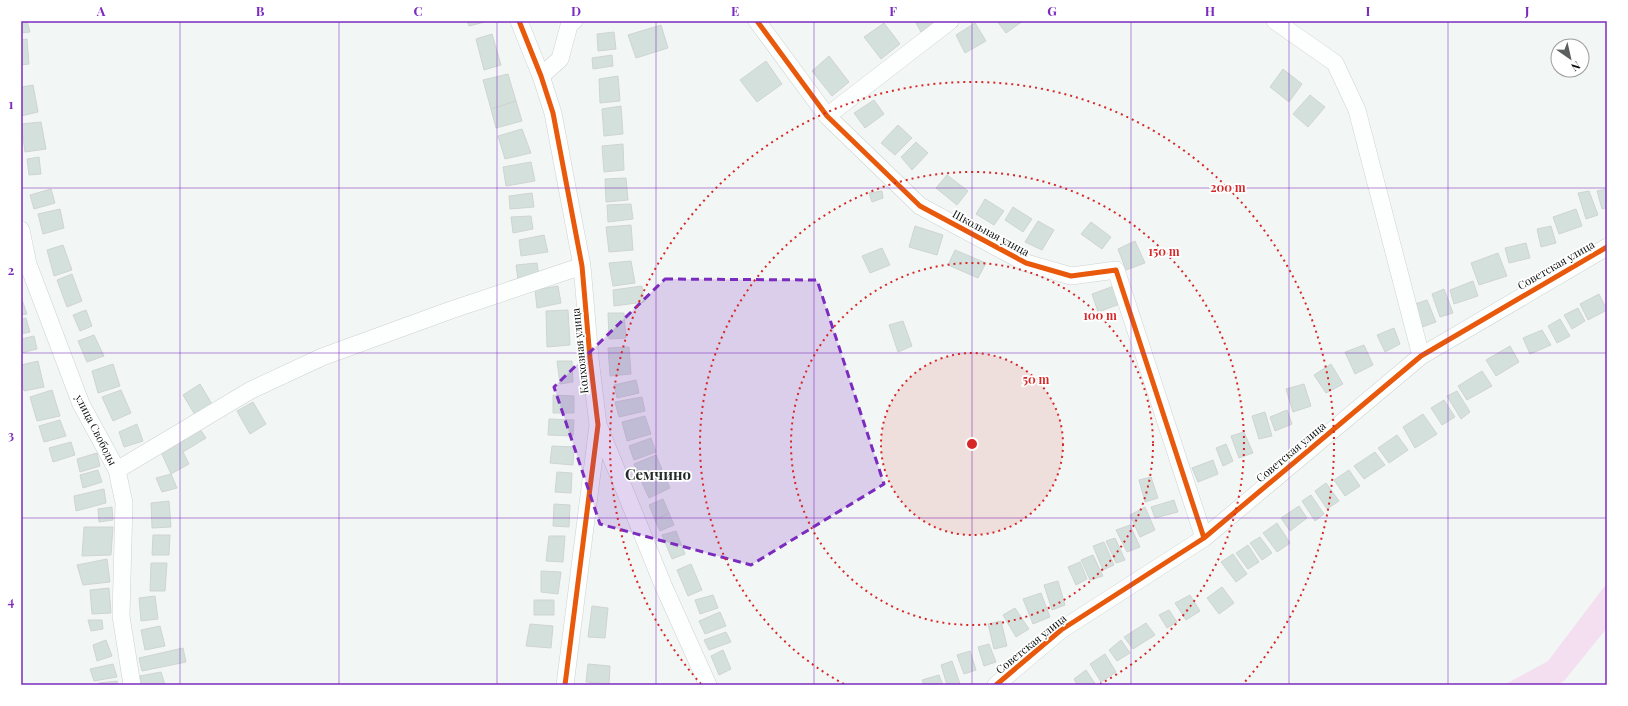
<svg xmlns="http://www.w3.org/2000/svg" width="1628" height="706" font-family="'Playfair Display',serif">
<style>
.green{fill:#f3dff0}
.building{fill:#d3e0db;stroke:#d0d4d3}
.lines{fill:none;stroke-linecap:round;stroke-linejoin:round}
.minor-casing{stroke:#ced2d0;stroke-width:18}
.minor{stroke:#fdfefe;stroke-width:17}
.cycleway-casing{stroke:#fff;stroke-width:8}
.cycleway{stroke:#e8590c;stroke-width:5}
.marked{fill:#7b2cbf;fill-opacity:0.2;stroke:#7b2cbf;stroke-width:3;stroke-dasharray:8 5;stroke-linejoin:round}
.grid{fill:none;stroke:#7b2cbf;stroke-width:1;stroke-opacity:0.55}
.ring{fill:none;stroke:#d62828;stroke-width:2;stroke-dasharray:2 4}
.labels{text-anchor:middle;stroke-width:3.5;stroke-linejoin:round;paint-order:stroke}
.street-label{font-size:11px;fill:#090d0b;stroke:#fff}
.district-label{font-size:15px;font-weight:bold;fill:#242c29;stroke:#fff}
.centre{fill:#d62828;stroke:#fff;stroke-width:2}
.ring-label{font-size:12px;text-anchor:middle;font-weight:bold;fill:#d62828;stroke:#fff;stroke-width:3.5;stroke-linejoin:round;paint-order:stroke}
.neatline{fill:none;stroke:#7b2cbf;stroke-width:1.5}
.grid-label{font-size:13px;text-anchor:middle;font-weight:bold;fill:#7b2cbf}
</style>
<rect width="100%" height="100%" fill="#f2f7f5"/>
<path class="green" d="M1607,583V628L1564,681L1557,685H1504L1548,661Z"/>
<path class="building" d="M21,21H27L30,32L21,33Z
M467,21H484L485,22L469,26Z
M915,21H935V22L921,32Z
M997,21H1023L1006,33Z
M884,23L900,44L881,59L864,37Z
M975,23L986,41L965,53L956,35Z
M661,25L668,48L636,58L628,35Z
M614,32L616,49L598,51L597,34Z
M492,34L501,65L484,70L476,39Z
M27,39L29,64L21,65V40Z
M612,55L613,66L593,69L592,58Z
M829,56L849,82L832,96L812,71Z
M766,61L782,84L757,102L740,80Z
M1283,69L1302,84L1289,102L1270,87Z
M508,74L516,101L491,109L483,80Z
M618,76L620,101L600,103L599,79Z
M33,85L38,112L21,116V87Z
M1310,95L1325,107L1308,127L1293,114Z
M874,100L884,114L865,128L854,113Z
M516,101L522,121L496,128L491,109Z
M621,106L623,134L604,136L602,109Z
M41,122L46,149L25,152L21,124Z
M898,125L912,138L895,155L881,143Z
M522,129L531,153L505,159L498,136Z
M916,142L928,153L912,170L901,157Z
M623,144L624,170L604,172L602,146Z
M39,157L41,174L29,175L27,159Z
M531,162L535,181L506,186L503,167Z
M947,175L968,191L957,205L936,188Z
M626,178L628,200L606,202L605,179Z
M51,189L55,203L34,209L30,195Z
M1607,189V208L1602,209L1597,191Z
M882,191L883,198L872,202L869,193Z
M1589,191L1598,215L1586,219L1578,193Z
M532,193L534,207L510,209L509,196Z
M985,199L1004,211L994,225L976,214Z
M631,204L633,219L608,222L607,205Z
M1013,207L1032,219L1023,232L1005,220Z
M60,209L64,228L43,234L38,214Z
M1576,209L1582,226L1559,234L1553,217Z
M531,216L533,229L513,233L511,217Z
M1038,221L1054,230L1042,250L1025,242Z
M1091,222L1111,237L1102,249L1081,234Z
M631,225L633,250L609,252L606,227Z
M915,226L943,235L937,255L909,247Z
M1551,226L1556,243L1541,247L1537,229Z
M544,235L548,252L521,256L519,240Z
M1135,241L1145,263L1126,270L1118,249Z
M1526,243L1530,258L1509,263L1505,248Z
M63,245L72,270L54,276L47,250Z
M882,248L890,265L870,273L862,256Z
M955,250L986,263L978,278L948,265Z
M1498,253L1507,276L1479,285L1471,263Z
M631,261L635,283L613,286L609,263Z
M537,263L539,276L518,280L516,265Z
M72,274L82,301L67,307L57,280Z
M1473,281L1478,296L1454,304L1450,290Z
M558,286L561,303L537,308L535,290Z
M642,286L644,302L614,306L613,290Z
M1114,286L1120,304L1098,312L1092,294Z
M1444,289L1453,313L1440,317L1432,294Z
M1599,294L1607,310L1588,320L1580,304Z
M21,297L27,314L21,315Z
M1427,300L1436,322L1422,327L1415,304Z
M1578,308L1585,321L1572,329L1564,315Z
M86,310L92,326L80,331L73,315Z
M568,310L570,345L547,347L546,311Z
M608,313H624L626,338L609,339Z
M26,318L30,332L21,334V319Z
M1560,319L1570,336L1557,343L1548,326Z
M903,321L912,346L898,352L889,325Z
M1394,328L1400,344L1385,352L1377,335Z
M1542,330L1551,345L1530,354L1523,338Z
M94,335L104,356L87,362L78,341Z
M34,336L37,349L21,353V339Z
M1364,345L1373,365L1355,374L1345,352Z
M1510,346L1519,362L1496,376L1486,360Z
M629,347L631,374L610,376L608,348Z
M38,361L44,387L24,391L21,379V365Z
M557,361H572L573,382L560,384Z
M113,364L120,386L98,393L92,371Z
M1331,364L1343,384L1326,393L1314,375Z
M1482,371L1492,386L1467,400L1458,386Z
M636,380L639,393L617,398L614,385Z
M200,384L212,404L195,415L183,395Z
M1304,384L1311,406L1293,412L1286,389Z
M52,390L60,416L37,421L30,397Z
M121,390L131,413L113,421L102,397Z
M1457,391L1470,412L1461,419L1447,396Z
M553,395L574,396V413H553Z
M642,397L645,411L619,417L615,402Z
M1444,400L1455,417L1442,425L1431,408Z
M253,402L266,424L250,434L237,411Z
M1287,410L1292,424L1275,431L1270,417Z
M1265,412L1272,436L1259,439L1252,416Z
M1423,414L1437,434L1415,448L1403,427Z
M645,416L651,434L627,441L622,422Z
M549,419L574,420L573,436L548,435Z
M60,420L66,436L44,442L39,426Z
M137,424L143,441L124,447L119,432Z
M200,429L206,438L183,452L189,464L171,474L161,452Z
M1244,432L1253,453L1239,458L1231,436Z
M1397,435L1408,450L1389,463L1378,448Z
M651,438L656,452L634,460L629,446Z
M71,442L75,455L53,462L49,448Z
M1226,444L1233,461L1223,466L1216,448Z
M552,446L574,447L573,465L550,463Z
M1375,452L1385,465L1364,479L1354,466Z
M97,453L100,466L80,472L77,459Z
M656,455L662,469L641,479L634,464Z
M1213,460L1218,474L1198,482L1192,468Z
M98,470L102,482L83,488L80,475Z
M1349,470L1360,486L1345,496L1334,480Z
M557,472L572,473L571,493L555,492Z
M171,474L177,488L162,492L156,478Z
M664,474L670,488L649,498L642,483Z
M1151,477L1158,498L1145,502L1139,480Z
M1326,483L1339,501L1327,509L1315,491Z
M104,489L106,503L76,511L74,496Z
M1311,495L1324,514L1315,521L1302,501Z
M663,499L669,513L655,520L649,505Z
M1174,500L1178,512L1155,518L1151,507Z
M169,501L171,527L152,528L151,503Z
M554,504L570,505L569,527L553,526Z
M1299,506L1307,518L1290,531L1281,518Z
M112,507L113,520L99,522L98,509Z
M1145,507L1155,530L1140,537L1130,515Z
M669,513L674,525L660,531L655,520Z
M1277,523L1290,543L1277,552L1263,533Z
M1130,525L1140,547L1127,552L1116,530Z
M84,527H113L111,555L82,556Z
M676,531L685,554L672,559L662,535Z
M153,535H170L169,555H152Z
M549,536H565L563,562L546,561Z
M1260,537L1272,553L1262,560L1250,543Z
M1115,538L1125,560L1116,563L1106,541Z
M1104,542L1114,565L1103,570L1093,546Z
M1248,545L1259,562L1248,569L1236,553Z
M1233,554L1247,574L1236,582L1221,562Z
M1093,555L1103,576L1090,580L1081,560Z
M107,559L110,582L83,585L77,565Z
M1080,562L1087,579L1076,585L1068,567Z
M151,563H167L165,591H150Z
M691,564L702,590L688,596L677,570Z
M541,571L561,572L558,594L541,592Z
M1058,581L1065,605L1052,610L1044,585Z
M1222,587L1234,603L1219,614L1207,598Z
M109,588L111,613L92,614L90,590Z
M1041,593L1050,617L1033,624L1023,599Z
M713,595L718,608L700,614L695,600Z
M1190,595L1200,611L1186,620L1175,603Z
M155,596L158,619L141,621L139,598Z
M534,600H554V615H534Z
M592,606L608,608L605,638L588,637Z
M1015,608L1029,629L1016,637L1003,615Z
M1169,610L1177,622L1167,628L1159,615Z
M720,612L726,626L705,634L699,621Z
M88,620H102L103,629L91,631Z
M1001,621L1007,646L994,649L988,624Z
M1146,623L1155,635L1133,649L1124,637Z
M530,624L553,626L551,648L526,646Z
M160,626L165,646L145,650L141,630Z
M726,632L731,642L709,650L704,640Z
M106,640L112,656L97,661L93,645Z
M1121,640L1130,653L1117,661L1109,650Z
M989,644L996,662L984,666L978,647Z
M183,648L186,662L142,671L139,658Z
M723,650L731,669L719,675L711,656Z
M970,651L976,670L964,674L957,655Z
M1105,654L1116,672L1101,682L1090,664Z
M952,661L960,684L947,685L941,665Z
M113,664L117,677L94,681L90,669Z
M588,664L610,666L609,684L586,682Z
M1086,670L1096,685H1077L1074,679Z
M161,672L165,685H142L140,676Z
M939,675L943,685H924L922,680Z
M117,681L118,685H99V683Z"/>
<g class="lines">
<g class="minor-casing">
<path id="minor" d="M519,21L541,76L553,113L582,266L590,358L598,425L565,685
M757,21L827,116L920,206L1026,263L1071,276L1116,270L1204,538
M1275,21L1335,63L1357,110L1421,356
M541,76L560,59L570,22L574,21
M827,116L950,21
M21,230L28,264L81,404L117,470L124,503L121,616L132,685
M599,427L663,585L708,685
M117,470L251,390L322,357L451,310L582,266
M996,685L1061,630L1204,538L1421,356L1607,247"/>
</g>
<use href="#minor" class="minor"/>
<g class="cycleway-casing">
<path id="cycleway" d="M519,21L541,76L553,113L582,266L590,358L598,425L565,685
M757,21L827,116L920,206L1026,263L1071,276L1116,270L1204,538
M996,685L1061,630L1204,538L1421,356L1607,247"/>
</g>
<use href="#cycleway" class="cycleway"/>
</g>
<path class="marked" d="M665,279L817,280L884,484L751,565L600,524L554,387Z"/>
<path class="grid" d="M180,21V685M339,21V685M497,21V685M656,21V685M814,21V685M972,21V685M1131,21V685M1289,21V685M1448,21V685M21,188H1607M21,353H1607M21,518H1607"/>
<circle cx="972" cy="444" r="91" fill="#d62828" fill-opacity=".12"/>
<g class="ring">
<circle cx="972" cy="444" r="91"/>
<circle cx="972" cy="444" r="181"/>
<path d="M844 684A272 272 0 1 1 1100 684"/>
<path d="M701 684A362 362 0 1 1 1243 684"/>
</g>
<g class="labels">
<g class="street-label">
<text transform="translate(991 233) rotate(28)" y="4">Школьная улица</text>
<text transform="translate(1556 265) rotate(-30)" y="4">Советская улица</text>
<text transform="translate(580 351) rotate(-96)" y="4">Колхозная улица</text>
<text transform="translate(96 430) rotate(63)" y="4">улица Свободы</text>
<text transform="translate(1291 452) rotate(-40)" y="4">Советская улица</text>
<text transform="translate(1031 644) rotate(-39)" y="4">Советская улица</text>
</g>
<g class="district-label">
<text x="658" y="480">Семчино</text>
</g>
</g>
<circle cx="972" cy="444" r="6" class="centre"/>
<g class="ring-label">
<text x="1228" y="192">200 m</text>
<text x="1164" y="256">150 m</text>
<text x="1100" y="320">100 m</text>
<text x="1036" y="384">50 m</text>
</g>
<rect width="1628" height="706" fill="none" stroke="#ffffff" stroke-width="44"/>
<g transform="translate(1570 58) rotate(146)"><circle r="19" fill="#ffffff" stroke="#9d9e9d"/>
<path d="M0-3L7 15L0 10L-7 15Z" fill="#5b5f5d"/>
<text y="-6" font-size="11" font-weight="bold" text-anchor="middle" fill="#090d0b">N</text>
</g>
<rect x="22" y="22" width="1584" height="662" class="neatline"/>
<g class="grid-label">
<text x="101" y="16">A</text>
<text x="260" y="16">B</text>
<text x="418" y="16">C</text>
<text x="576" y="16">D</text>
<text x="735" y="16">E</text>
<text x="893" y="16">F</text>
<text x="1052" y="16">G</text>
<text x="1210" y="16">H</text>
<text x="1368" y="16">I</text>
<text x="1527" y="16">J</text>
<text x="11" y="109">1</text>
<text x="11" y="275">2</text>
<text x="11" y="440">3</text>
<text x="11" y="606">4</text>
</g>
</svg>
